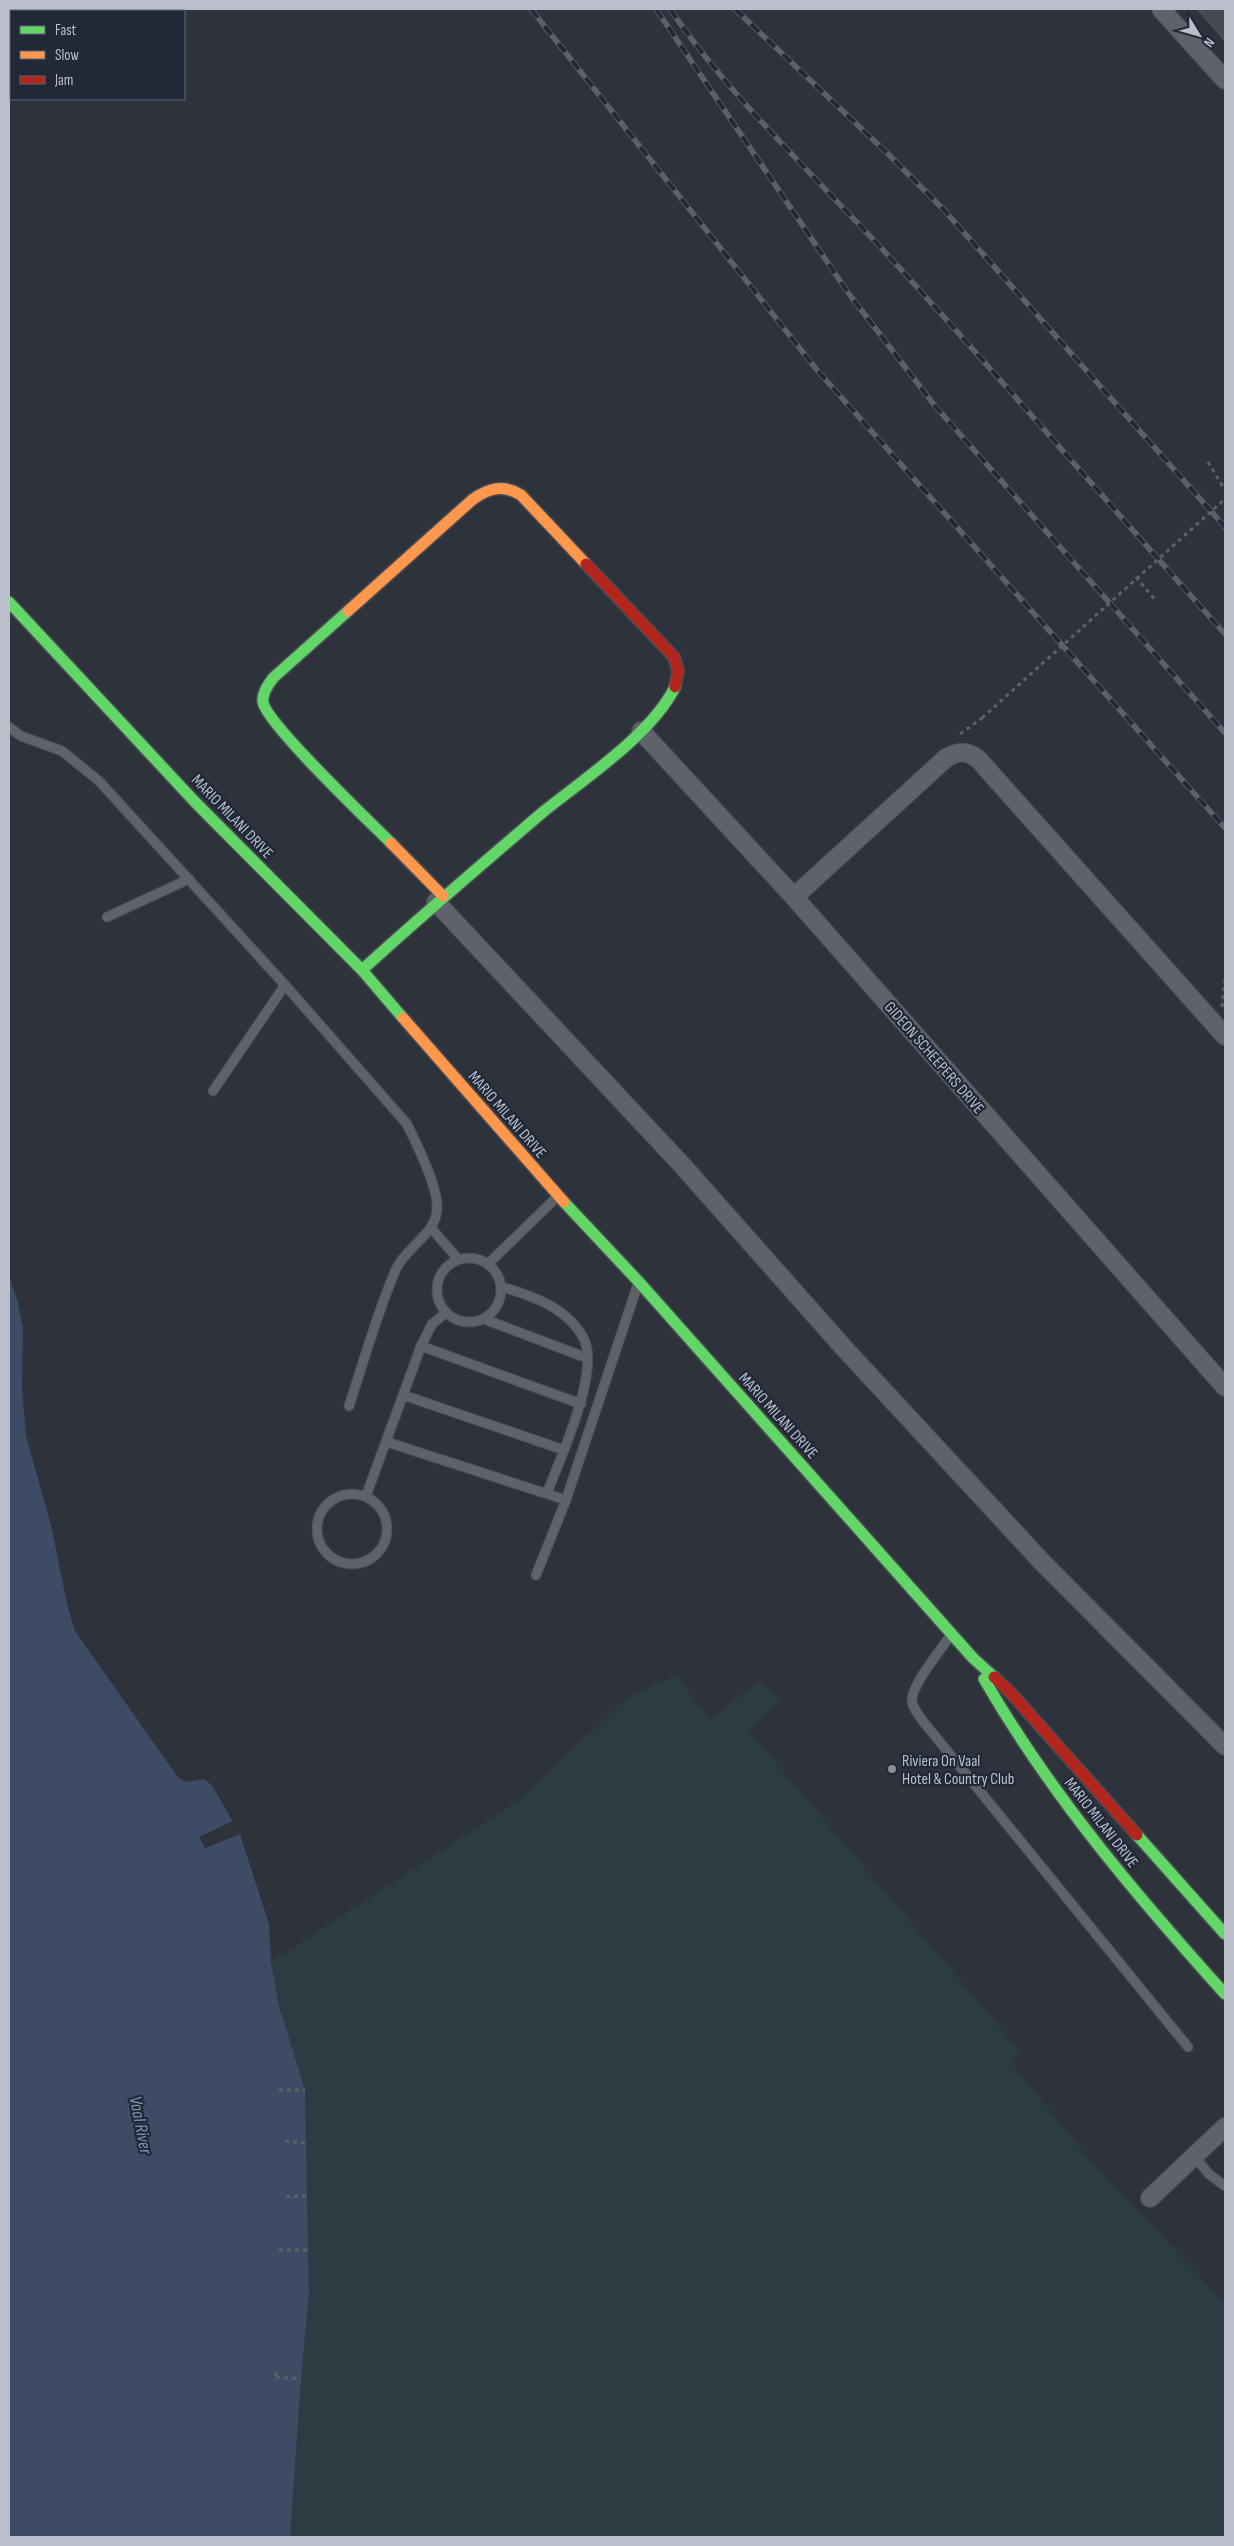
<svg xmlns="http://www.w3.org/2000/svg" width="1234" height="2546" font-family="'Sofia Sans Condensed',sans-serif">
<style>
.green{fill:#2b3d42}
.water{fill:#3d4b65}
.pier{fill:#2e323b}
.building{fill:#454950;stroke:#575a63}
.lines{fill:none;stroke-linecap:round;stroke-linejoin:round}
.lane-casing{stroke:#4a4d54;stroke-width:11}
.street-casing{stroke:#4a4d54;stroke-width:20}
.fast-casing{stroke:#4a4d54;stroke-width:14}
.slow-casing{stroke:#4a4d54;stroke-width:14}
.jam-casing{stroke:#4a4d54;stroke-width:14}
.path{stroke:#5d6167;stroke-width:3;stroke-dasharray:4 4;stroke-linecap:butt}
.lane{stroke:#5f6269;stroke-width:9}
.street{stroke:#5f6269;stroke-width:18}
.fast{stroke:#63d668;stroke-width:11}
.slow{stroke:#ff974d;stroke-width:11}
.jam{stroke:#b3261e;stroke-width:11}
.rail-casing{stroke:#5d6067;stroke-width:5.5}
.rail{stroke:#212837;stroke-width:4;stroke-dasharray:11;stroke-linecap:butt}
.path-bridge{stroke:#5d6167;stroke-width:3;stroke-dasharray:4 4;stroke-linecap:butt}
.poi-dot{fill:#898e99;stroke:#212837;stroke-width:2}
.labels{text-anchor:middle;stroke-width:4.5;stroke-linejoin:round;paint-order:stroke}
.street-label{font-size:16px;fill:#babfcb;stroke:#212837}
.poi-label{font-size:16px;fill:#babfcb;stroke:#212837;text-anchor:start}
.water-label{font-size:18px;font-style:italic;fill:#8392b1;stroke:#212837}
</style>
<rect width="100%" height="100%" fill="#2e323b"/>
<path class="green" d="M676,1676L710,1719L760,1680L781,1700L749,1731L1020,2051L1011,2062L1089,2159L1225,2303V2537H290L301,2379L309,2294L305,2091L279,2006L271,1962L519,1800L628,1697Z"/>
<path class="water" d="M9,1276L18,1302L23,1330L22,1387L26,1436L51,1525L68,1608L75,1631L177,1776L185,1782L205,1779L213,1787L240,1834L269,1924L271,1962L279,2006L305,2090L309,2294L301,2379L290,2537H9Z"/>
<path class="pier" d="M233,1821L240,1834L205,1848L199,1837Z"/>
<path class="building" d="M1197,9H1225V41Z"/>
<g class="lines">
<g class="lane-casing">
<path id="lane" d="M9,727L21,736L62,751L99,781L285,985L407,1124C417,1145 439,1188 437,1210C435,1235 406,1247 396,1269C377,1313 364,1361 349,1406
M107,917L189,879
M213,1091L285,985
M431,1228L458,1259
M437 1290a32 32 0 1 1 64 0a32 32 0 1 1-64 0Z
M489,1263L556,1198
M502,1287C533,1296 568,1308 584,1339C600,1373 560,1459 547,1493
M484,1319L587,1358
M421,1346L581,1404
M403,1395L564,1450
M387,1442L566,1500
M317 1529a35 35 0 1 1 70 0a35 35 0 1 1-70 0Z
M366,1496L421,1346L432,1324L446,1313
M536,1575L566,1500L637,1287
M950,1636C941,1650 910,1686 912,1702C913,1708 919,1715 922,1720L1188,2047
M1195,2157L1209,2174L1225,2186"/>
</g>
<g class="street-casing">
<path id="street" d="M1161,9L1225,80
M641,731L794,897L1225,1387
M794,897L946,758C958,751 968,750 979,760L1225,1036
M436,902L682,1165L844,1348L1043,1563L1225,1746
M1150,2198L1225,2127"/>
</g>
<g class="fast-casing">
<path id="fast" d="M9,602L195,802L362,970L403,1018
M348,611L273,678C268,685 262,693 263,702C266,723 370,822 391,843
M362,970C421,916 482,864 543,812C584,779 652,734 675,687
M564,1202L639,1282L973,1658L994,1677
M984,1679C1051,1795 1136,1895 1225,1994
M1137,1835L1225,1934"/>
</g>
<g class="slow-casing">
<path id="slow" d="M348,611L472,500C488,488 503,484 521,495L586,564
M391,843L443,896
M403,1018L564,1202"/>
</g>
<g class="jam-casing">
<path id="jam" d="M586,564L674,657L678,671L675,687
M994,1677L1010,1692L1137,1835"/>
</g>
<path class="path" d="M1208,462L1225,490
M1136,577L1156,601
M960,734L982,718
M1222,1007L1225,979
M279,2090H305
M285,2141L305,2143
M286,2197L306,2196
M279,2250H307
M276,2372V2381
M276,2377L301,2379"/>
<use href="#lane" class="lane"/>
<use href="#street" class="street"/>
<use href="#fast" class="fast"/>
<use href="#slow" class="slow"/>
<use href="#jam" class="jam"/>
<g class="rail-casing">
<path id="rail" d="M531,9L817,370L1225,828
M656,9L849,294L935,406L1225,733
M670,9C731,98 811,172 884,251C1000,377 1111,507 1225,634
M735,9L885,151L944,210L1225,527"/>
</g>
<use href="#rail" class="rail"/>
<path class="path-bridge" d="M982,718L1225,499"/>
</g>
<circle class="poi-dot" cx="892" cy="1769" r="5"/>
<g class="labels">
<g class="street-label">
<text transform="translate(233 816) rotate(46)" y="6">MARIO MILANI DRIVE</text>
<text transform="translate(935 1057) rotate(49)" y="6">GIDEON SCHEEPERS DRIVE</text>
<text transform="translate(508 1114) rotate(49)" y="6">MARIO MILANI DRIVE</text>
<text transform="translate(779 1415) rotate(48)" y="6">MARIO MILANI DRIVE</text>
<text transform="translate(1102 1822) rotate(52)" y="6">MARIO MILANI DRIVE</text>
</g>
<g class="poi-label">
<text x="902" y="1766">Riviera On Vaal<tspan x="902" dy="18">Hotel &amp; Country Club</tspan></text>
</g>
<g class="water-label">
<text transform="translate(141 2125) rotate(79)" y="6">Vaal River</text>
</g>
</g>
<rect width="1234" height="2546" fill="none" stroke="#babfcb" stroke-width="20"/>
<rect x="10" y="10" width="175" height="90" fill="#212837" stroke="#5e6472"/>
<rect x="20" y="26" width="25" height="8" fill="#63d668" stroke="#5e6472"/>
<text x="55" y="35" font-size="15" fill="#babfcb">Fast</text>
<rect x="20" y="51" width="25" height="8" fill="#ff974d" stroke="#5e6472"/>
<text x="55" y="60" font-size="15" fill="#babfcb">Slow</text>
<rect x="20" y="76" width="25" height="8" fill="#b3261e" stroke="#5e6472"/>
<text x="55" y="85" font-size="15" fill="#babfcb">Jam</text>
<g transform="translate(1199 35) rotate(127)" stroke="#212837" stroke-width="4" paint-order="stroke">
<path d="M0-4L9 19L0 12L-9 19Z" fill="#babfcb"/>
<text y="-8" font-size="14" font-weight="bold" text-anchor="middle" fill="#babfcb">N</text>
</g>
</svg>
